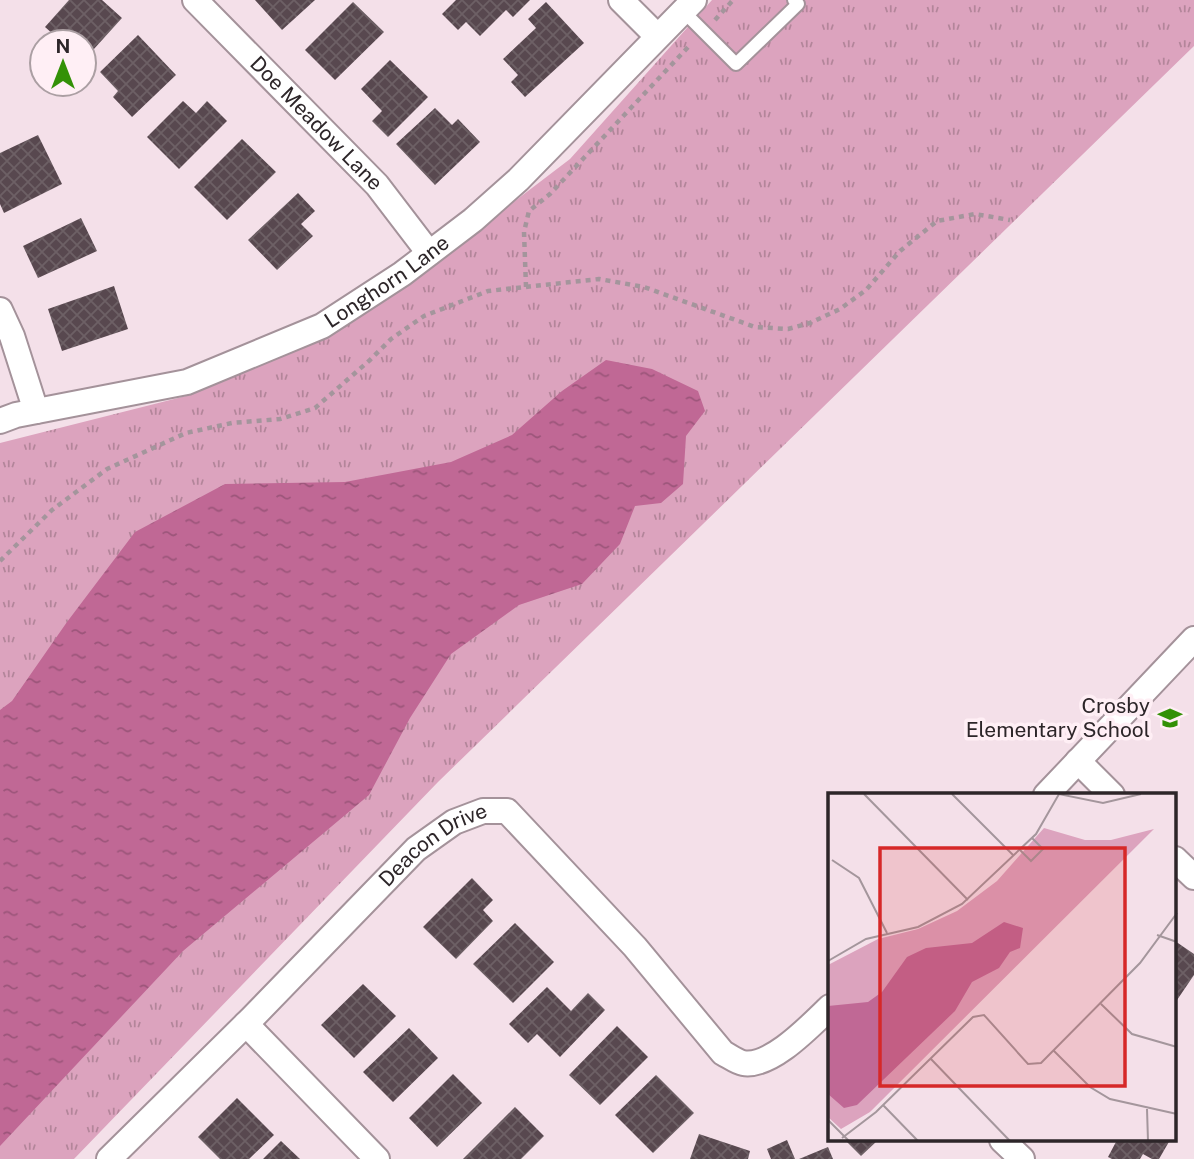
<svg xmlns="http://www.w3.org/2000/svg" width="1194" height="1159" font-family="'Public Sans',sans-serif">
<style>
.park{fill:url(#park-tufts)}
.water{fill:url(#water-ripples)}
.building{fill:url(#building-cross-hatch)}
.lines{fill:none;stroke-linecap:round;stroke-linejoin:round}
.service-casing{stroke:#a4929a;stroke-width:16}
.minor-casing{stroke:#a4929a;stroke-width:28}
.path{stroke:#a4959c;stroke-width:4.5;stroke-dasharray:5 5;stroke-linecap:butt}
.service{stroke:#fff;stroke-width:12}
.minor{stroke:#fff;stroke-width:24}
.labels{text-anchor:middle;stroke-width:7;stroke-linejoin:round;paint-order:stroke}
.street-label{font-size:21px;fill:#2d2629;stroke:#ffeff5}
.poi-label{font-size:21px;fill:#2d2629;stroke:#ffeff5;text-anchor:end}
.inset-road{fill:none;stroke:#a4969c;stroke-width:2}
.view{fill:#d62828;fill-opacity:0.15;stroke:#d62828;stroke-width:3.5}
.inset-edge{fill:none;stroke:#2d2629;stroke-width:3.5}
</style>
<defs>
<pattern id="park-tufts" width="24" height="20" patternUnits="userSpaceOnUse" patternTransform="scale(1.75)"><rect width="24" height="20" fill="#dca3be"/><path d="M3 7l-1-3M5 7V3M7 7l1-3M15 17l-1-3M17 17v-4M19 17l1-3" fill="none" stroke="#b3859a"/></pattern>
<pattern id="water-ripples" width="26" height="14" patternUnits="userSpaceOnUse" patternTransform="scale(1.75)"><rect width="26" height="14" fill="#c06895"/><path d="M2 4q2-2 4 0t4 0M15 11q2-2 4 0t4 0" fill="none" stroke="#9c557a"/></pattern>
<pattern id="building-cross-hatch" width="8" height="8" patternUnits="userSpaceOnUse" patternTransform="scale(1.75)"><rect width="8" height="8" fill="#58484f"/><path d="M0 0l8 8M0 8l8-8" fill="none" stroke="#6d6065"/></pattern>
</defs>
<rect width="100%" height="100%" fill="#f4e0e9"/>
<path class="park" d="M712,0H1194V46L438,782L74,1159H0V443L186,396L288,353L377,306L570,159Z"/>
<path class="water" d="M606,360L652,369L698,391L705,411L686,436L683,484L661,503L635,506L620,544L582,584L519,605L451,654L410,718L369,795L183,951L0,1146V710L12,701L67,622L135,532L225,484L345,482L451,462L512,435L562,391Z"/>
<path class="building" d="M69,0H102L122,18L84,60V42H62L45,27Z
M255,0H315L282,30Z
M456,0H530L513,17L506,10L480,36L466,22L458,30L442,14Z
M353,2L384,32L335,80L305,50Z
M546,2L584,43L525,97L511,82L518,75L503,59L536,28L528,19Z
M138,35L176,75L132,117L113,97L118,91L100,72Z
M390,60L428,97L388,137L372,121L382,111L361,89Z
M183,101L196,113L207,101L227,121L179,169L147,137Z
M435,108L452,125L458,119L480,142L435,185L396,144Z
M38,135L62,184L4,213L0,204V153Z
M242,139L276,172L227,220L194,187Z
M298,193L315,211L301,224L313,236L277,270L248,240Z
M81,218L97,251L38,278L23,246Z
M114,286L128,329L62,351L48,309Z
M472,878L493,900L483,910L493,921L456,959L423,927Z
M515,923L554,962L513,1003L473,964Z
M1175,941L1194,954V975L1175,1003Z
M363,984L396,1016L354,1058L321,1025Z
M547,987L571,1011L588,993L605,1010L560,1057L537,1034L528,1043L509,1024Z
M617,1026L648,1057L600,1105L569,1075Z
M409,1028L438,1058L393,1102L363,1072Z
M453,1074L482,1103L437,1147L409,1118Z
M656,1075L694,1113L653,1153L615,1115Z
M237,1098L274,1135L249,1159H220L198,1137Z
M515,1107L544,1136L521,1159H463Z
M699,1134L750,1151L748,1159H690Z
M787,1140L795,1159H771L767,1149Z
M845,1140H878L861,1156Z
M1117,1140H1170L1159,1159H1152L1143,1154L1140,1159H1112L1108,1157Z
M281,1141L300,1159H263Z
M828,1147L833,1159H799Z"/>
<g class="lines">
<g class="service-casing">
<path id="service" d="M683,11L736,64L798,4L794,0"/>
</g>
<g class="minor-casing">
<g id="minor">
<path id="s1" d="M195,0L377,185L429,253"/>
<path d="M621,0L657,36"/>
<path d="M0,310L12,336L36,411"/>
<path id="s2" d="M0,421L16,415L187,382L322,326L402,274L473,220L518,180L694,0"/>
<path d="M1078,761L1112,795"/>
<path d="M1046,795L1194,639"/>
<path d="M1175,859L1194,877"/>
<path d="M246,1024L377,1159"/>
<path d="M1002,1140L1022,1159"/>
<path id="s3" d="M109,1159L252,1018L416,849L454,822L483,811H507L635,947L723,1053C729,1056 737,1062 743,1063C771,1068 811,1025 830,1007"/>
</g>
</g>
<path class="path" d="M715,20L733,0
M526,287L524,232L529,211L550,194L691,44
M0,561L52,510L107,469L186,433L232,423L280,419L315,408L370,360L391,339L424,316L488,291L599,279L644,287L755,327L788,329L810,323L840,309L866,290L900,251L937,221L975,214L1010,220"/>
<use href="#service" class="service"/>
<use href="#minor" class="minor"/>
</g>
<defs>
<g id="school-bare" transform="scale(1.89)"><path d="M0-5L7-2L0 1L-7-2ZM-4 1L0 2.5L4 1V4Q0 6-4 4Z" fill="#339107" stroke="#ffeff5" stroke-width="2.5" paint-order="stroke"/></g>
</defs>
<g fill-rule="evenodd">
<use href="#school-bare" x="1170" y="718"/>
</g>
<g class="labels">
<g class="street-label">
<text dy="7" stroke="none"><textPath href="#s1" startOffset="173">Doe Meadow Lane</textPath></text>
<text dy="7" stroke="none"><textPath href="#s2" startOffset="416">Longhorn Lane</textPath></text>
<text dy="7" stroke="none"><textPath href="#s3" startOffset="453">Deacon Drive</textPath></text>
</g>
<g class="poi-label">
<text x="1150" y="713">Crosby<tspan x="1150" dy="24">Elementary School</tspan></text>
</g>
</g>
<g transform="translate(828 793)">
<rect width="348" height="348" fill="#f4e0e9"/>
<path d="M216,35L257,47H283L326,36L42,319L13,336L0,324V172L50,146L90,136L129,118L169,88Z" fill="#dca3be"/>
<path d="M176,129L195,135L192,155L182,159L171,175L144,189L127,218L29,312L16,315L0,301V213L40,209L54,199L79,164L98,155L144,150Z" fill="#c06895"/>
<path class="inset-road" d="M36,1L140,107M124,1L186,63M192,57L203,68L215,56L204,45M4,67L31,85L59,140M329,142L349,149M0,168L38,146L90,134L134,111L208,41L231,1L275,10L313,1M273,211L304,241L349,254M226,258L262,294L282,306L349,321M102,265L182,348M55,312L90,348M319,316L320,348M0,327L21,348M14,345L48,319L145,224L156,222L200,271L213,270L312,170L349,120"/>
<path class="view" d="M52,55H297V293H52Z"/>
<rect width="348" height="348" class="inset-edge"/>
</g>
<g transform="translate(63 63)"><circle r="33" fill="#ffeff5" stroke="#ab9fa3" stroke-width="2"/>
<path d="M0-5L12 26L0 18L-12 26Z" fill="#339107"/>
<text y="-10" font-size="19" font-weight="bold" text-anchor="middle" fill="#2d2629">N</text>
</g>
</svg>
